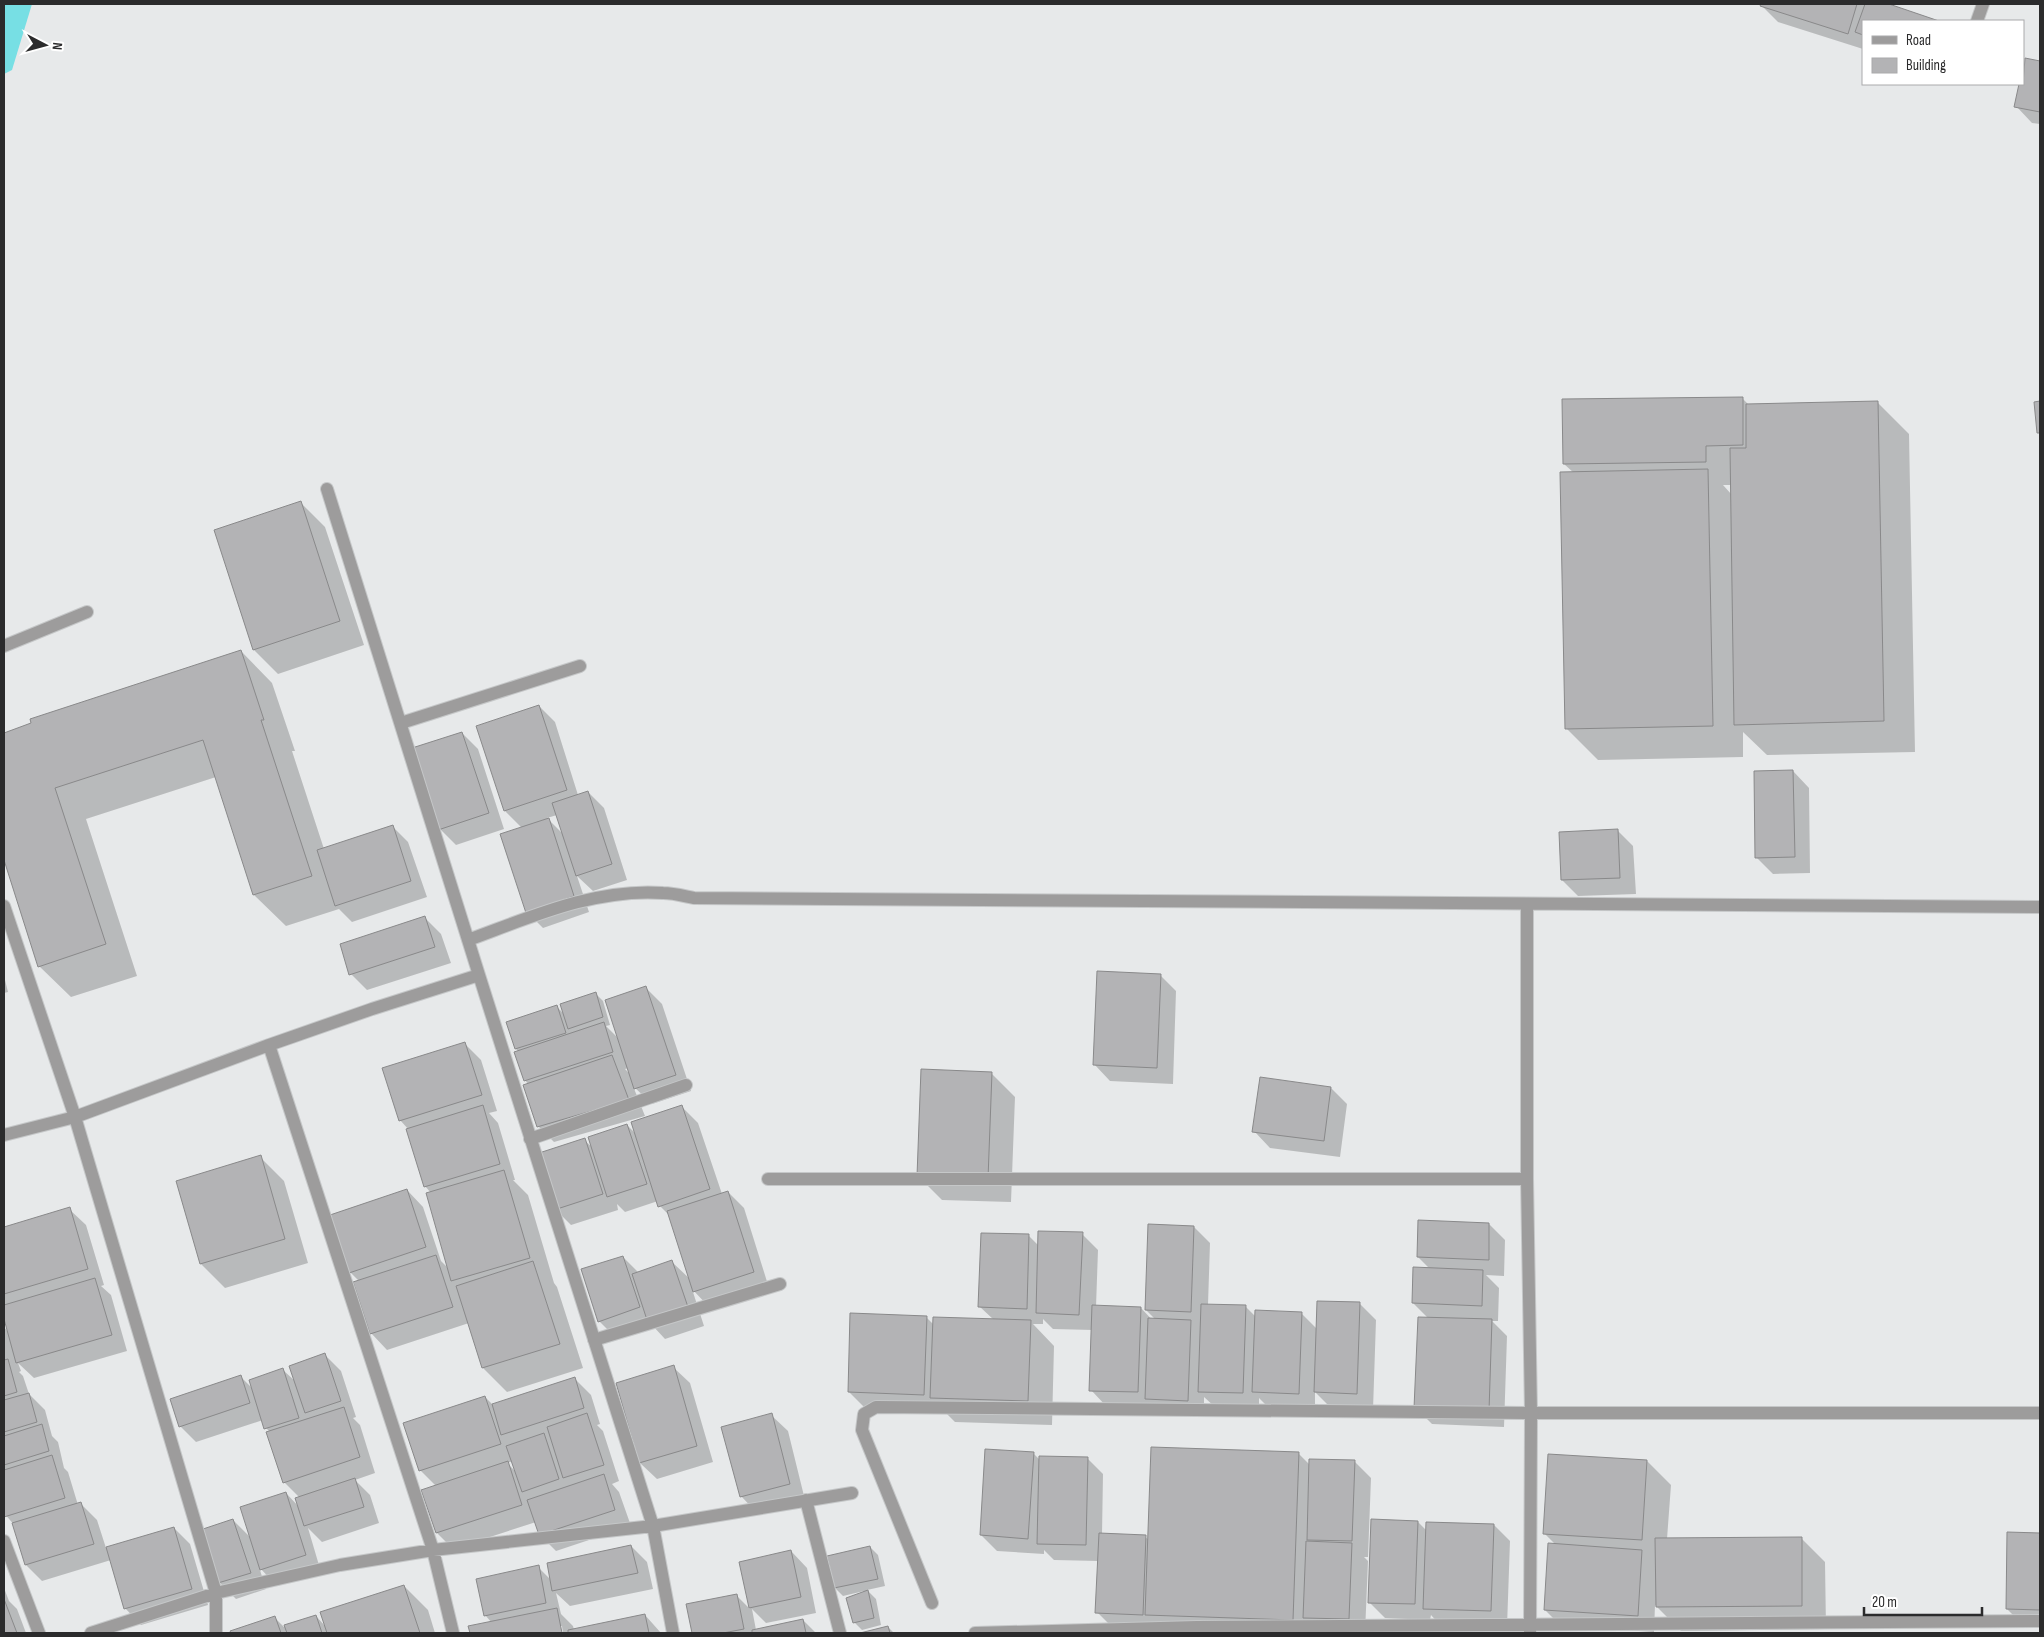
<svg xmlns="http://www.w3.org/2000/svg" width="2044" height="1637" font-family="'Sofia Sans Condensed',sans-serif">
<style>
.water{fill:#77dfe4}
.shadow{fill:#0003;fill-rule:evenodd}
.building{fill:#b3b3b5;stroke:#89898a}
.lines{fill:none;stroke-linecap:round;stroke-linejoin:round}
.minor-casing{stroke:#c5c7c8;stroke-width:14}
.minor{stroke:#9d9c9c;stroke-width:12}
</style>
<rect width="100%" height="100%" fill="#e7e9ea"/>
<path class="water" d="M4,4H32L12,70L4,74Z"/>
<path class="shadow" d="M1762,4H1885L1935,21H1863V49L1778,22L1762,6Z
M2026,59L2040,62V124L2032,123L2016,106L2021,84H2023Z
M1742,398L1749,405L1878,403L1909,434L1915,752L1767,755L1743,732V757L1598,760L1567,729L1574,473L1564,464ZM1723,485H1732V495Z
M301,503L325,527L364,645L278,674L254,650Z
M241,651L272,683L295,751H292L324,849L392,826L408,842L427,897L352,922L339,909L286,926L254,895L216,777L86,819L137,976L71,997L39,966L4,856V734Z
M539,706L555,722L578,795L588,792L604,808L627,880L593,891L577,876L589,912L543,928L527,912L522,828L505,811ZM557,815L564,835L547,818Z
M462,733L478,749L504,829L456,845L440,829Z
M1793,771L1809,788L1810,873L1773,874L1757,858Z
M1617,830L1633,846L1636,894L1578,896L1562,880Z
M425,918L441,934L451,963L367,990L351,974Z
M1160,975L1176,991L1173,1084L1110,1081L1094,1064Z
M4,976L8,992L4,993Z
M646,988L662,1004L691,1091L652,1104L633,1086L645,1116L554,1142L538,1126L528,1084L525,1080L519,1052L516,1049L508,1023L557,1007L565,1015L595,993L603,1001L610,1025L606,1026L619,1039ZM629,1068L631,1075L625,1069Z
M465,1044L481,1060L497,1111L489,1113L498,1123L515,1180H513L528,1195L554,1283L557,1287L583,1368L507,1392L483,1368L469,1323L387,1350L371,1333L359,1281L350,1272L407,1190L423,1207L441,1261L449,1269L431,1193L425,1186L409,1130L400,1120Z
M991,1073L1015,1097L1011,1202L942,1200L918,1176Z
M1331,1088L1347,1104L1340,1157L1270,1148L1254,1131Z
M682,1107L698,1123L722,1194L728,1192L744,1208L769,1288L710,1308L692,1289L704,1326L665,1339L652,1325L615,1337L599,1321L623,1257L639,1273L672,1262L691,1280L670,1216L660,1206L658,1201L625,1212L617,1204L618,1210L571,1225L555,1209L584,1140L593,1148L627,1125L637,1135Z
M260,1157L284,1181L308,1263L225,1288L201,1264L177,1182Z
M69,1209L86,1225L104,1285L101,1286L111,1295L127,1351L34,1378L18,1363L21,1371L19,1372L23,1376L29,1394L45,1410L52,1436L58,1442L64,1468L68,1472L78,1505L81,1504L97,1520L106,1548L174,1528L190,1544L208,1605L141,1625L125,1608L111,1560L42,1581L26,1565L15,1526L4,1513V1327L9,1333L4,1314V1228Z
M1489,1224L1505,1240L1504,1276L1486,1275L1499,1288L1498,1321H1492L1507,1336L1504,1427L1432,1424L1416,1408L1428,1318L1413,1303L1430,1269L1418,1257Z
M1194,1227L1210,1243L1208,1305L1246,1307L1256,1317L1301,1313L1317,1329L1360,1304L1376,1320L1373,1410L1331,1408L1315,1392V1409L1269,1408L1259,1398V1409L1215,1407L1204,1397V1416L1162,1415L1107,1407L1091,1390L1093,1330L1053,1329L1043,1319V1324H1033L1054,1346L1052,1425L955,1422L940,1407L865,1408L849,1392L926,1317L934,1325L994,1320L979,1306L1029,1236L1039,1246L1082,1234L1098,1250L1096,1307L1141,1308L1156,1324L1158,1322L1146,1310Z
M325,1355L341,1371L356,1417L353,1418L360,1425L375,1473L355,1480L370,1495L379,1523L322,1542L308,1528L321,1572L277,1586L259,1567L266,1589L236,1599L219,1582L233,1520L252,1539L286,1493L299,1507L300,1498L284,1482L270,1432L266,1428L263,1420L196,1442L180,1426L240,1376L253,1389L283,1370L296,1382Z
M673,1367L690,1383L713,1462L657,1479L640,1463L617,1384Z
M574,1378L591,1395L600,1424L597,1425L603,1431L619,1481L612,1484L619,1492L631,1526L556,1551L540,1535L536,1522L453,1549L437,1533L436,1486L420,1470L485,1397L493,1405ZM513,1461L516,1472L507,1463Z
M771,1415L788,1431L805,1500L757,1513L741,1496Z
M1033,1453L1040,1460L1087,1458L1103,1474L1102,1535L1145,1537L1149,1540L1298,1453L1310,1465L1355,1462L1371,1478L1368,1557H1364L1368,1561L1365,1633H1166L1113,1628L1097,1612L1099,1561L1054,1560L1044,1550V1554L997,1551L981,1535Z
M1647,1461L1671,1485L1667,1539L1801,1538L1825,1562L1826,1629L1681,1631L1655,1605L1654,1632L1561,1626L1545,1610L1556,1545L1544,1533Z
M1418,1522L1427,1531L1494,1525L1510,1541L1507,1627L1440,1625L1431,1615L1430,1620L1385,1618L1369,1602Z
M2008,1534H2040V1625H2023L2007,1609Z
M631,1546L647,1562L653,1589L570,1606L556,1593L561,1614L573,1626L574,1630L645,1615L661,1633H563L562,1626H559L561,1633H471L470,1627L492,1623L485,1615L538,1567L551,1580Z
M870,1547L878,1555L885,1586L867,1590L876,1599L881,1625L862,1630L854,1622L864,1591L843,1596L835,1588L829,1557Z
M791,1551L807,1568L816,1613L766,1623L752,1609L756,1630L803,1620L816,1633H693L687,1605L736,1595L750,1609L741,1562Z
M404,1586L428,1610L435,1633H232V1632L275,1618L284,1627L316,1616L325,1626Z
M4,1588L9,1601L17,1609L26,1633H4Z
M888,1627L894,1633H865Z"/>
<path class="building" d="M1761,4H1857L1848,34L1760,6Z
M1865,4H1889L1939,21H1863V35L1855,32Z
M2025,58L2040,61V112L2014,107L2019,84H2023Z
M1743,397V445L1706,446V462L1563,464L1562,399Z
M1878,401L1884,721L1734,725L1730,448H1746V404Z
M2040,401V433H2037L2034,402Z
M1708,469L1713,726L1565,729L1560,472Z
M301,501L340,621L253,650L214,530Z
M241,650L264,720H261L312,876L253,895L203,740L55,788L106,944L38,967L4,860V733L31,723L30,719Z
M539,705L567,790L504,811L476,726Z
M462,732L489,813L438,830L412,748Z
M1793,770L1795,857L1755,858L1754,771Z
M588,791L612,864L576,876L552,803Z
M549,818L574,896L526,913L500,834Z
M393,825L411,881L335,906L317,850Z
M1618,829L1620,878L1561,880L1559,832Z
M425,916L435,947L349,975L340,944Z
M1097,971L1161,974L1157,1068L1093,1065Z
M646,986L676,1075L634,1089L605,1000Z
M596,992L603,1017L568,1029L560,1004Z
M557,1005L566,1033L515,1049L506,1022Z
M604,1022L613,1052L524,1081L514,1052Z
M465,1042L482,1095L399,1121L382,1068Z
M612,1055L629,1100L537,1127L523,1085Z
M921,1069L992,1072L988,1179L917,1176Z
M1260,1077L1331,1087L1324,1141L1252,1132Z
M483,1105L500,1164L424,1187L406,1129Z
M682,1105L710,1189L658,1207L631,1122Z
M627,1124L647,1184L607,1197L588,1137Z
M585,1138L603,1194L554,1210L536,1154Z
M261,1155L285,1239L200,1264L176,1181Z
M504,1170L530,1258L451,1281L426,1193Z
M407,1189L426,1247L349,1273L330,1215Z
M728,1191L754,1272L693,1292L667,1211Z
M70,1207L88,1269L4,1294V1227Z
M1418,1220L1489,1223V1260L1417,1257Z
M1148,1224L1194,1226L1191,1312L1145,1310Z
M1038,1231L1083,1232L1079,1315L1036,1313Z
M981,1233L1029,1234L1027,1309L978,1307Z
M436,1255L453,1307L370,1334L353,1282Z
M623,1256L640,1307L598,1322L581,1269Z
M672,1260L689,1310L648,1323L632,1274Z
M533,1261L560,1344L482,1368L456,1286Z
M1413,1267L1483,1270L1482,1306L1412,1303Z
M95,1278L112,1335L16,1363L4,1319V1305Z
M1317,1301L1360,1302L1357,1394L1314,1392Z
M1201,1304L1246,1305L1243,1393L1198,1392Z
M1092,1305L1141,1307L1138,1392L1089,1391Z
M1255,1310L1302,1312L1299,1394L1252,1392Z
M850,1313L927,1316L924,1395L848,1392Z
M933,1317L1031,1320L1028,1401L930,1398Z
M1418,1317L1492,1319L1489,1411L1414,1408Z
M1148,1318L1191,1320L1188,1401L1145,1399Z
M325,1353L341,1401L305,1413L289,1366Z
M8,1359L17,1392L4,1396V1360Z
M674,1365L697,1446L639,1463L616,1383Z
M283,1368L299,1418L264,1429L249,1380Z
M241,1375L250,1403L179,1427L170,1399Z
M575,1377L584,1408L501,1435L492,1404Z
M29,1393L37,1422L4,1432V1400Z
M485,1396L501,1444L419,1471L403,1423Z
M344,1407L360,1457L283,1483L266,1432Z
M587,1413L604,1465L563,1478L547,1427Z
M772,1413L790,1484L740,1497L721,1427Z
M42,1424L49,1451L4,1465V1436Z
M544,1433L559,1479L522,1492L506,1446Z
M1151,1447L1299,1452L1293,1620L1145,1615Z
M985,1449L1034,1452L1028,1539L980,1535Z
M1548,1454L1647,1460L1642,1540L1543,1534Z
M52,1455L65,1498L4,1517V1470Z
M1039,1456L1088,1457L1086,1545L1037,1544Z
M1309,1459L1355,1460L1352,1541L1307,1540Z
M508,1461L522,1505L436,1533L421,1490Z
M604,1474L615,1510L539,1535L527,1500Z
M355,1478L364,1507L304,1526L295,1498Z
M286,1492L306,1555L260,1570L240,1507Z
M81,1502L94,1544L25,1565L12,1523Z
M233,1519L251,1573L218,1583L200,1530Z
M1371,1519L1418,1521L1415,1604L1368,1603Z
M1426,1522L1494,1524L1491,1611L1423,1609Z
M174,1527L192,1589L124,1609L106,1547Z
M2007,1532L2040,1533V1610L2006,1609Z
M1099,1533L1146,1535L1143,1615L1095,1613Z
M1802,1537V1606L1656,1607L1655,1538Z
M1306,1541L1352,1543L1349,1619L1303,1618Z
M1548,1543L1642,1550L1638,1616L1544,1610Z
M631,1545L638,1573L552,1591L547,1563Z
M870,1546L878,1579L834,1588L827,1556Z
M791,1550L801,1597L749,1608L739,1562Z
M539,1565L546,1603L484,1616L476,1579Z
M404,1585L420,1633H327L320,1612Z
M868,1590L874,1618L853,1623L846,1598Z
M737,1594L744,1629L723,1633H692L686,1604Z
M4,1599L17,1633H4Z
M557,1608L562,1633H470L468,1626Z
M645,1614L649,1633H568V1630Z
M316,1615L322,1633H287L284,1625Z
M275,1616L281,1633H231L230,1631Z
M803,1619L806,1633H752V1630Z
M888,1626L890,1633H860Z"/>
<g class="lines">
<g class="minor-casing">
<path id="minor" d="M1977,21L1983,4
M327,489L479,975L653,1526L673,1633
M4,646L87,612
M401,723L580,666
M1527,905V1179L1531,1413L1530,1633
M4,906L75,1117L216,1593V1633
M468,940C531,917 595,888 663,893C673,893 684,896 694,898L2040,907
M269,1045L372,1009L479,975
M4,1135L75,1117L269,1045L433,1550L453,1633
M530,1139L686,1085
M768,1179H1527
M594,1340L780,1284
M806,1500L840,1633
M4,1541L39,1633
M932,1603L862,1430L864,1414L876,1407L1531,1413H2040
M91,1633L216,1593L340,1565L433,1550L653,1526L852,1493
M975,1633L1197,1627L2040,1621"/>
</g>
<use href="#minor" class="minor"/>
</g>
<rect width="2044" height="1637" fill="none" stroke="#2b2b2c" stroke-width="10"/>
<rect x="1862" y="20" width="162" height="65" fill="#ffffff" stroke="#aaaaab"/>
<rect x="1872" y="36" width="25" height="8" fill="#9d9c9c" stroke="#aaaaab"/>
<text x="1906" y="45" font-size="15" fill="#2b2b2c">Road</text>
<rect x="1872" y="58" width="25" height="15" fill="#b3b3b5" stroke="#aaaaab"/>
<text x="1906" y="70" font-size="15" fill="#2b2b2c">Building</text>
<g transform="translate(45 45) rotate(96)" stroke="#ffffff" stroke-width="4" paint-order="stroke">
<path d="M0-4L9 19L0 12L-9 19Z" fill="#2b2b2c"/>
<text y="-8" font-size="14" font-weight="bold" text-anchor="middle" fill="#2b2b2c">N</text>
</g>
<path d="M1864 1607v8h118v-8" fill="none" stroke="#2b2b2c" stroke-width="2.5"/>
<text x="1872" y="1607" font-size="15" fill="#2b2b2c" stroke="#ffffff" stroke-width="4" paint-order="stroke">20 m</text>
</svg>
